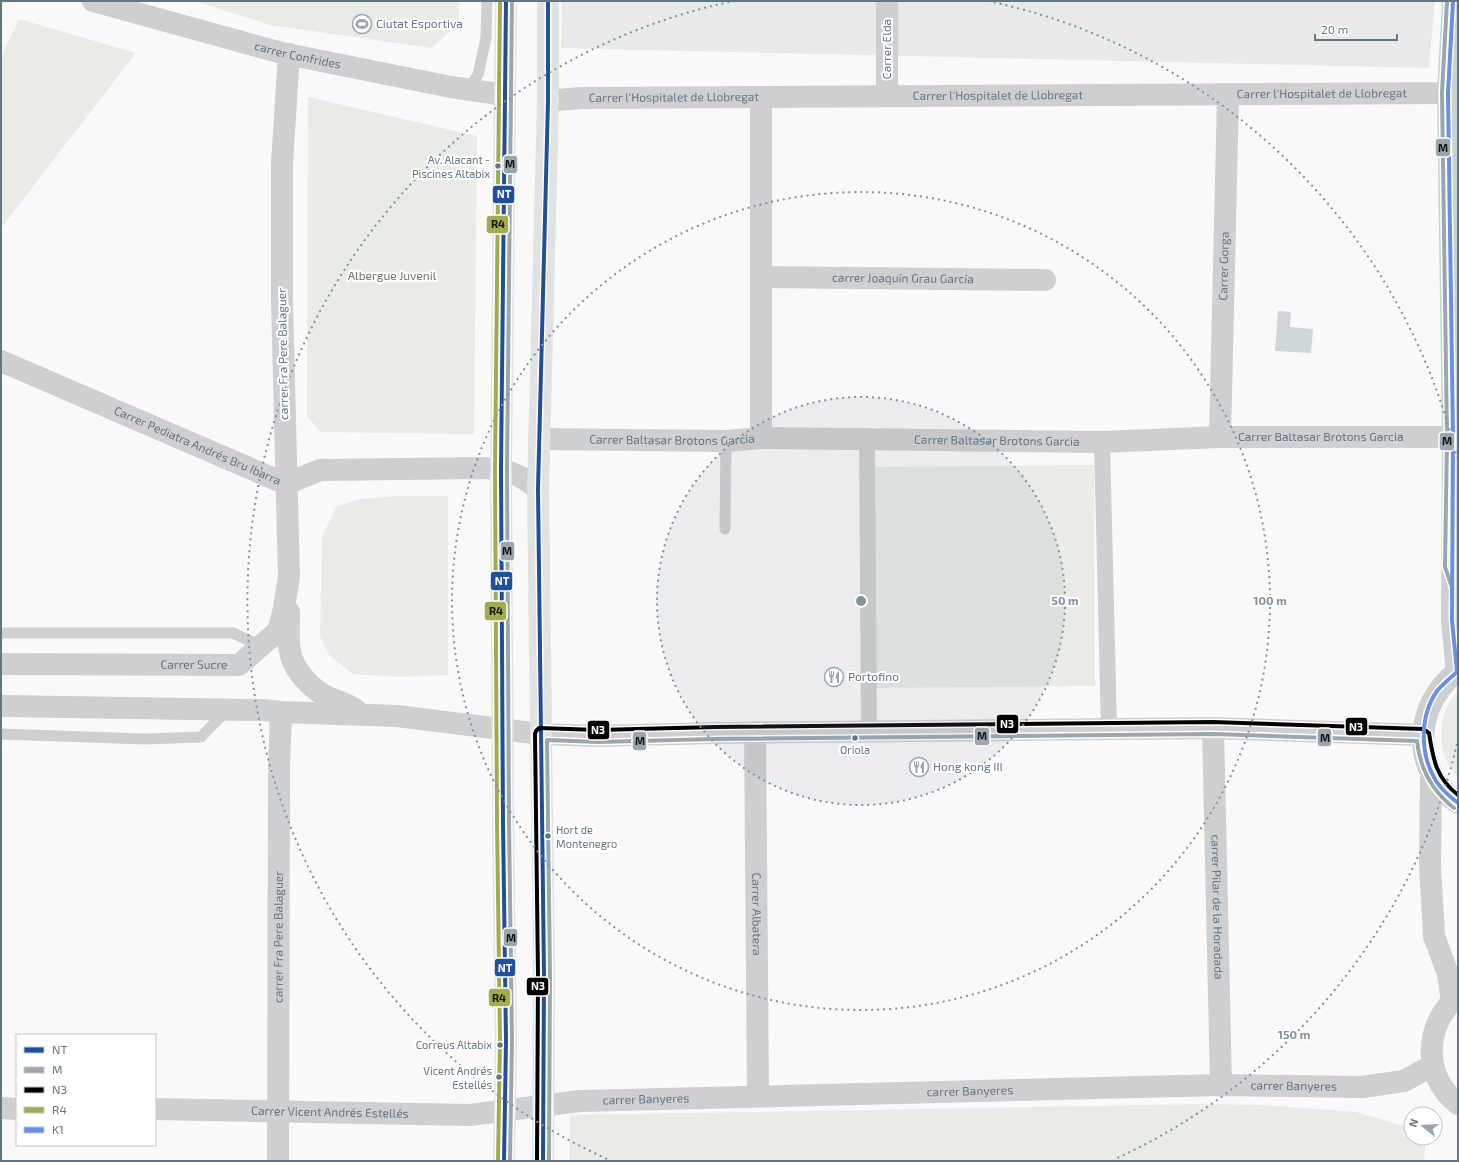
<svg xmlns="http://www.w3.org/2000/svg" width="1459" height="1162" font-family="'Exo 2',sans-serif">
<style>
.built{fill:#e8e9e9}
.green{fill:#e8ebe6}
.water{fill:#ced6d9}
.lines{fill:none;stroke-linecap:round;stroke-linejoin:round}
.service{stroke:#cecfd0;stroke-width:11}
.pedestrian{stroke:#cecfd0;stroke-width:16}
.minor{stroke:#cecfd0;stroke-width:22}
.secondary{stroke:#e1e2e2;stroke-width:22}
.bus-1-casing{stroke:#fff;stroke-width:7}
.bus-2-casing{stroke:#fff;stroke-width:7}
.bus-3-casing{stroke:#fff;stroke-width:7}
.bus-4-casing{stroke:#fff;stroke-width:7}
.bus-5-casing{stroke:#fff;stroke-width:7}
.bus-1{stroke:#214f9a;stroke-width:4}
.bus-2{stroke:#9ba6ae;stroke-width:4}
.bus-3{stroke:#000;stroke-width:4}
.bus-4{stroke:#a3ab4f;stroke-width:4}
.bus-5{stroke:#6a90e3;stroke-width:4}
.ring{fill:none;stroke:#84929c;stroke-width:2;stroke-dasharray:2 4}
.bus-dot{fill:#657683;stroke:#fff;stroke-width:1.5}
.labels{text-anchor:middle;stroke-width:4;stroke-linejoin:round;paint-order:stroke}
.bus-label{font-size:11px;fill:#657683;stroke:#fff;text-anchor:end}
.poi-label{font-size:12px;fill:#657683;stroke:#fff;text-anchor:start}
.street-label{font-size:12px;fill:#657683;stroke:#fff}
.park-label{font-size:12px;fill:#687a64;stroke:#fff}
.centre{fill:#84929c;stroke:#fff;stroke-width:2}
.ring-label{font-size:12px;text-anchor:middle;font-weight:bold;fill:#84929c;stroke:#fff;stroke-width:4;stroke-linejoin:round;paint-order:stroke}
.line-badge{stroke:#fff;stroke-width:1.5}
.badge-label{font-size:11px;text-anchor:middle;font-weight:bold;fill:#fff}
.pale-badge-label{font-size:11px;text-anchor:middle;font-weight:bold;fill:#111}
</style>
<rect width="100%" height="100%" fill="#f9f9f9"/>
<path class="built" d="M562,1H1435L1429,68L561,48Z"/>
<path class="green" d="M195,1H459V23L432,48L270,25Z
M19,19L136,53L1,228V57Z
M308,97L477,136L474,434L321,432L307,416Z
M1094,465L1095,686L875,688L874,467Z
M400,496H448V675L400,677L353,674L329,655L320,637L322,537L337,506L361,499Z
M1458,692V777C1436,757 1435,712 1458,692Z
M1208,1104L1262,1105L1356,1112L1411,1128V1138H1426L1424,1161H569L570,1115Z"/>
<path class="water" d="M1278,311L1291,312L1290,327L1313,329L1311,353L1275,351Z"/>
<g class="lines">
<path class="service" d="M468,89L478,75L486,38L487,1
M725,529L726,441
M1,633H233L261,646
M1,734L145,739L201,737L227,710"/>
<path class="pedestrian" d="M867,439L869,731
M1102,442L1109,729"/>
<g class="minor">
<path id="s1" d="M93,1L282,53L451,87L505,95"/>
<path d="M1453,1L1448,93L1453,437L1452,620L1457,672"/>
<path d="M887,96V1"/>
<path d="M761,97V438"/>
<path id="s2" d="M548,101L580,98L1448,93L1458,90"/>
<path id="s3" d="M761,277L1045,280"/>
<path id="s4" d="M1,361L286,484L320,470L481,468C507,469 518,473 538,489"/>
<path id="s5" d="M1220,437L1228,95"/>
<path id="s6" d="M539,439L726,441L761,438L1102,442L1220,437H1453"/>
<path d="M289,612C289,625 287,646 292,659C298,675 314,691 330,698C339,702 348,704 356,710"/>
<path id="s7" d="M1,664L239,665L278,631L283,613L289,577L282,302V164L289,54"/>
<path d="M1458,671C1413,704 1410,772 1458,803"/>
<path d="M1,706L263,710L281,712L397,716L541,734L598,736L715,733L1213,728L1423,735"/>
<path id="s8" d="M1213,728L1221,1085"/>
<path id="s9" d="M755,732L758,1096"/>
<path d="M1431,772L1430,865L1434,936L1448,974L1452,1001"/>
<path d="M1458,996C1424,1024 1422,1077 1458,1104"/>
<path d="M1,1108L17,1109"/>
<path id="s10" d="M155,1109L470,1115L580,1101L1221,1085L1362,1087L1404,1081L1433,1065"/>
<path id="s11" d="M278,1161L279,767L281,712"/>
</g>
<path class="secondary" d="M504,1161L506,1040L503,822L501,469L506,1
M543,1161L544,975L538,489L548,101V1"/>
<g class="bus-1-casing">
<path id="bus-1" d="M504,1161L506,1040L503,822L501,469L506,1
M543,1161L544,975L538,489L548,101V1"/>
</g>
<g class="bus-2-casing">
<path id="bus-2" d="M1447,1L1442,93L1447,437L1445,567L1452,587
M510,1161L512,1040L509,822L507,469L512,1
M549,1161L550,975L547,740L598,742L715,739L1213,734L1417,741C1420,769 1432,791 1454,808"/>
</g>
<g class="bus-3-casing">
<path id="bus-3" d="M537,1161L538,975L535,734L536,731L539,728L598,730L715,727L1213,722L1423,729L1429,733C1433,759 1436,778 1458,795"/>
</g>
<g class="bus-4-casing">
<path id="bus-4" d="M498,1161L500,1040L497,822L495,469L500,1"/>
</g>
<g class="bus-5-casing">
<path id="bus-5" d="M1453,1L1448,93L1453,437L1452,620L1457,672C1450,678 1443,684 1437,691C1419,717 1420,755 1436,781C1442,790 1450,797 1458,803"/>
</g>
<use href="#bus-1" class="bus-1"/>
<use href="#bus-2" class="bus-2"/>
<use href="#bus-3" class="bus-3"/>
<use href="#bus-4" class="bus-4"/>
<use href="#bus-5" class="bus-5"/>
</g>
<circle cx="861" cy="601" r="204" fill="#84929c" fill-opacity=".12"/>
<g class="ring">
<circle cx="861" cy="601" r="204"/>
<circle cx="861" cy="601" r="409"/>
<path d="M1457 744A613 613 0 0 1 1115 1159M607 1159A613 613 0 0 1 734 1M988 1A613 613 0 0 1 1457 458"/>
</g>
<defs>
<g id="stadium-ring" transform="scale(1)"><circle r="9.5" fill="#fff" stroke="#99a4ac" stroke-width="1.5"/><path d="M0-5a6.5 5 0 1 0 0 10a6.5 5 0 1 0 0-10ZM-3.5-1.8h7v3.6h-7Z" fill="#99a4ac"/></g>
<g id="restaurant-ring" transform="scale(1)"><circle r="9.5" fill="#fff" stroke="#99a4ac" stroke-width="1.5"/><path d="M-5-6h1v4h1v-4h1v4h1v-4h1v5L-1.5 .5V6h-2V.5L-5-1ZM5-6V6H3V1.5H1.5Q1.5-4 5-6Z" fill="#99a4ac"/></g>
</defs>
<g fill-rule="evenodd">
<use href="#stadium-ring" x="362" y="24"/>
<use href="#restaurant-ring" x="834" y="677"/>
<use href="#restaurant-ring" x="919" y="767"/>
</g>
<g class="bus-dot">
<circle cx="498" cy="166" r="3.5"/>
<circle cx="855" cy="738" r="3.5"/>
<circle cx="548" cy="836" r="3.5"/>
<circle cx="500" cy="1045" r="3.5"/>
<circle cx="499" cy="1077" r="3.5"/>
</g>
<g class="labels">
<g class="bus-label">
<text x="490" y="164">Av. Alacant -<tspan x="490" dy="14">Piscines Altabix</tspan></text>
<text x="855" y="754" text-anchor="middle">Oriola</text>
<text x="556" y="834" text-anchor="start">Hort de<tspan x="556" dy="14">Montenegro</tspan></text>
<text x="492" y="1049">Correus Altabix</text>
<text x="492" y="1075">Vicent Andrés<tspan x="492" dy="14">Estellés</tspan></text>
</g>
<g class="poi-label">
<text x="376" y="28">Ciutat Esportiva</text>
<text x="848" y="681">Portofino</text>
<text x="933" y="771">Hong kong III</text>
</g>
<g class="street-label">
<text transform="translate(887 49) rotate(-90)" y="4">Carrer Elda</text>
<text dy="4" stroke="none"><textPath href="#s1" startOffset="212">carrer Confrides</textPath></text>
<text dy="4" stroke="none"><textPath href="#s2" startOffset="774">Carrer l'Hospitalet de Llobregat</textPath></text>
<text dy="4" stroke="none"><textPath href="#s2" startOffset="450">Carrer l'Hospitalet de Llobregat</textPath></text>
<text dy="4" stroke="none"><textPath href="#s2" startOffset="126">Carrer l'Hospitalet de Llobregat</textPath></text>
<text dy="4" stroke="none"><textPath href="#s5" startOffset="171">Carrer Gorga</textPath></text>
<text dy="4" stroke="none"><textPath href="#s3" startOffset="142">carrer Joaquín Grau García</textPath></text>
<text transform="translate(283 354) rotate(-91)" y="4">carrer Fra Pere Balaguer</text>
<text dy="4" stroke="none"><textPath href="#s6" startOffset="782">Carrer Baltasar Brotons Garcia</textPath></text>
<text dy="4" stroke="none"><textPath href="#s6" startOffset="133">Carrer Baltasar Brotons Garcia</textPath></text>
<text dy="4" stroke="none"><textPath href="#s6" startOffset="458">Carrer Baltasar Brotons Garcia</textPath></text>
<text dy="4" stroke="none"><textPath href="#s4" startOffset="214">Carrer Pediatra Andrés Bru Ibarra</textPath></text>
<text dy="4" stroke="none"><textPath href="#s7" startOffset="193">Carrer Sucre</textPath></text>
<text dy="4" stroke="none"><textPath href="#s8" startOffset="179">carrer Pilar de la Horadada</textPath></text>
<text dy="4" stroke="none"><textPath href="#s9" startOffset="182">Carrer Albatera</textPath></text>
<text dy="4" stroke="none"><textPath href="#s11" startOffset="224">carrer Fra Pere Balaguer</textPath></text>
<text dy="4" stroke="none"><textPath href="#s10" startOffset="1140">carrer Banyeres</textPath></text>
<text dy="4" stroke="none"><textPath href="#s10" startOffset="816">carrer Banyeres</textPath></text>
<text dy="4" stroke="none"><textPath href="#s10" startOffset="492">carrer Banyeres</textPath></text>
<text dy="4" stroke="none"><textPath href="#s10" startOffset="175">Carrer Vicent Andrés Estellés</textPath></text>
</g>
<g class="park-label">
<text x="392" y="280">Albergue Juvenil</text>
</g>
</g>
<circle cx="861" cy="601" r="6" class="centre"/>
<g class="ring-label">
<text x="1065" y="605">50 m</text>
<text x="1270" y="605">100 m</text>
<text x="1294" y="1039">150 m</text>
</g>
<g class="line-badge">
<rect x="1435" y="138" width="16" height="19" rx="4" fill="#9ba6ae"/>
<rect x="503" y="155" width="15" height="19" rx="4" fill="#9ba6ae"/>
<rect x="492" y="185" width="23" height="19" rx="4" fill="#214f9a"/>
<rect x="486" y="215" width="23" height="19" rx="4" fill="#a3ab4f"/>
<rect x="1439" y="432" width="16" height="19" rx="4" fill="#9ba6ae"/>
<rect x="500" y="541" width="15" height="20" rx="4" fill="#9ba6ae"/>
<rect x="490" y="571" width="23" height="20" rx="4" fill="#214f9a"/>
<rect x="484" y="601" width="23" height="20" rx="4" fill="#a3ab4f"/>
<rect x="996" y="714" width="23" height="20" rx="4" fill="#000"/>
<rect x="1345" y="717" width="23" height="19" rx="4" fill="#000"/>
<rect x="587" y="720" width="23" height="20" rx="4" fill="#000"/>
<rect x="974" y="727" width="16" height="19" rx="4" fill="#9ba6ae"/>
<rect x="1317" y="728" width="15" height="19" rx="4" fill="#9ba6ae"/>
<rect x="632" y="731" width="15" height="20" rx="4" fill="#9ba6ae"/>
<rect x="503" y="928" width="15" height="19" rx="4" fill="#9ba6ae"/>
<rect x="494" y="958" width="22" height="19" rx="4" fill="#214f9a"/>
<rect x="526" y="977" width="23" height="19" rx="4" fill="#000"/>
<rect x="488" y="988" width="23" height="19" rx="4" fill="#a3ab4f"/>
</g>
<g class="badge-label">
<text x="504" y="198">NT</text>
<text x="502" y="585">NT</text>
<text x="1007" y="728">N3</text>
<text x="1356" y="731">N3</text>
<text x="598" y="734">N3</text>
<text x="505" y="972">NT</text>
<text x="538" y="990">N3</text>
</g>
<g class="pale-badge-label">
<text x="1443" y="152">M</text>
<text x="510" y="168">M</text>
<text x="498" y="228">R4</text>
<text x="1447" y="445">M</text>
<text x="507" y="555">M</text>
<text x="496" y="615">R4</text>
<text x="982" y="740">M</text>
<text x="1325" y="742">M</text>
<text x="640" y="745">M</text>
<text x="511" y="942">M</text>
<text x="499" y="1002">R4</text>
</g>
<rect width="1459" height="1162" fill="none" stroke="#657683" stroke-width="4"/>
<rect x="16" y="1034" width="140" height="112" fill="#ffffff" stroke="#c1c8cd"/>
<rect x="24" y="1047" width="20" height="6" fill="#214f9a" stroke="#c1c8cd"/>
<text x="52" y="1054" font-size="12" fill="#657683">NT</text>
<rect x="24" y="1067" width="20" height="6" fill="#9ba6ae" stroke="#c1c8cd"/>
<text x="52" y="1074" font-size="12" fill="#657683">M</text>
<rect x="24" y="1087" width="20" height="6" fill="#000000" stroke="#c1c8cd"/>
<text x="52" y="1094" font-size="12" fill="#657683">N3</text>
<rect x="24" y="1107" width="20" height="6" fill="#a3ab4f" stroke="#c1c8cd"/>
<text x="52" y="1114" font-size="12" fill="#657683">R4</text>
<rect x="24" y="1127" width="20" height="6" fill="#6a90e3" stroke="#c1c8cd"/>
<text x="52" y="1134" font-size="12" fill="#657683">K1</text>
<g transform="translate(1423 1126) rotate(288)"><circle r="19" fill="#ffffff" stroke="#c1c8cd"/>
<path d="M0-3L7 15L0 10L-7 15Z" fill="#99a4ac"/>
<text y="-6" font-size="11" font-weight="bold" text-anchor="middle" fill="#657683">N</text>
</g>
<path d="M1315 34v6h82v-6" fill="none" stroke="#657683" stroke-width="2"/>
<text x="1321" y="34" font-size="12" fill="#657683" stroke="#ffffff" stroke-width="3" paint-order="stroke">20 m</text>
</svg>
